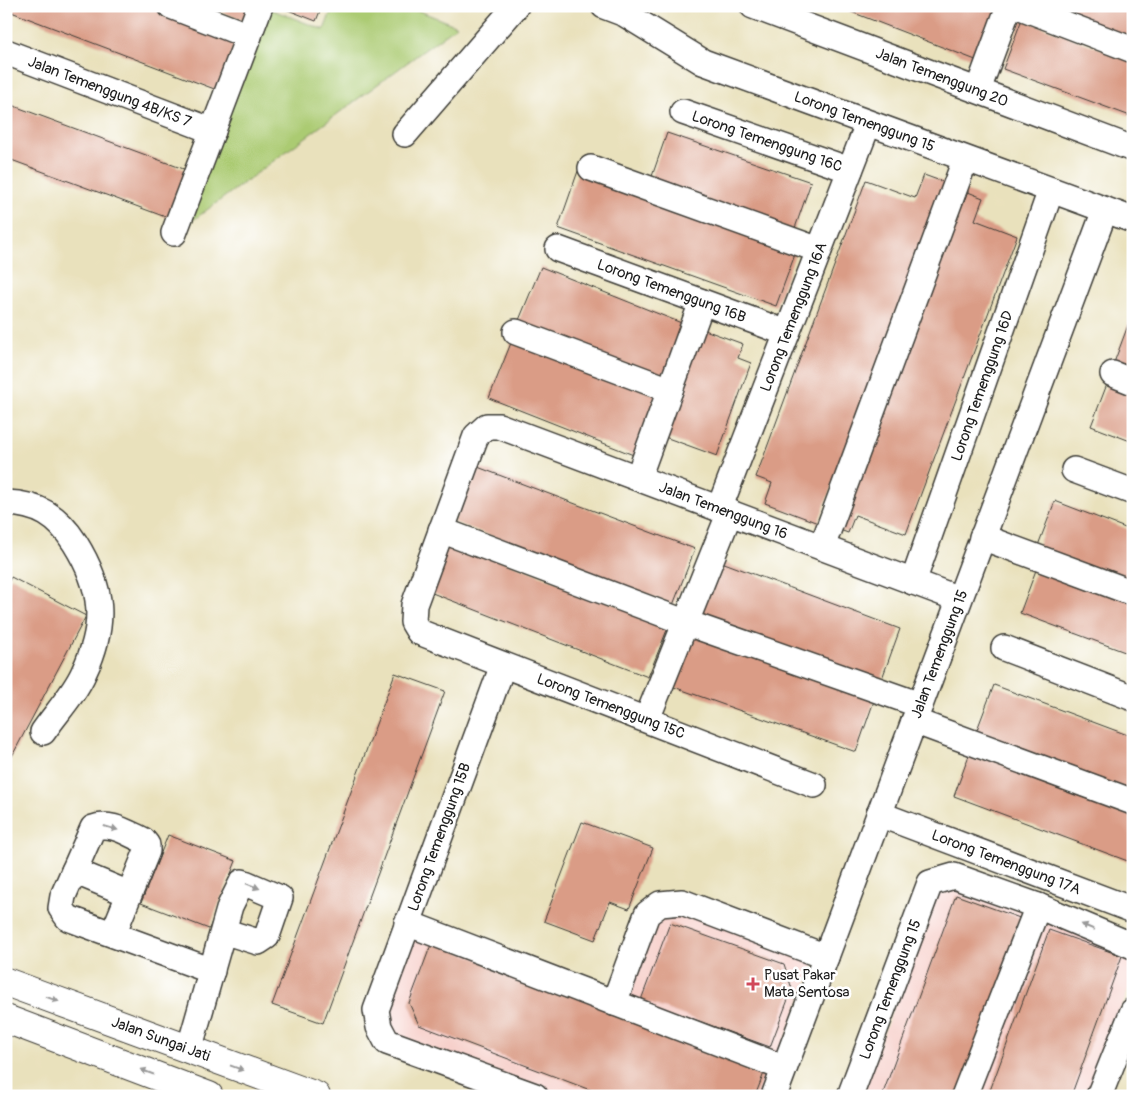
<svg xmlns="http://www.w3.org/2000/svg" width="1139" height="1102" font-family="Pangolin,sans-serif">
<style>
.built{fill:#f7d0cb}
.green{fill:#abcb72;stroke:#647447}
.building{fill:#da9c86}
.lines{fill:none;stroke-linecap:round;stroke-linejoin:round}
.minor-casing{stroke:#3b3a34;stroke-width:28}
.major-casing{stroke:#3b3a34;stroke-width:30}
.minor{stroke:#fff;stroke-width:25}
.major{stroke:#fff;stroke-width:28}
.oneway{fill:#999}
.poi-dot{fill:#d1495b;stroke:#fff;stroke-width:2}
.labels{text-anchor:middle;stroke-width:5;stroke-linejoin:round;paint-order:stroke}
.street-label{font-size:15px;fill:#1c1c1c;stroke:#fff}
.poi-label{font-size:15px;fill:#1c1c1c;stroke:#fff;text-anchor:start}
</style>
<rect width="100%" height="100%" fill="#fff"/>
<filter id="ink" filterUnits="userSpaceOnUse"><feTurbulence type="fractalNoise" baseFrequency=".02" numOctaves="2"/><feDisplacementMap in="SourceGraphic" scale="10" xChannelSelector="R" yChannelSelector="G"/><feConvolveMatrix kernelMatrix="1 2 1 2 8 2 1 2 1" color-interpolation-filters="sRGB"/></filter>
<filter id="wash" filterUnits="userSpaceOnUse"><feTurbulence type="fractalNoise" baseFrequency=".0096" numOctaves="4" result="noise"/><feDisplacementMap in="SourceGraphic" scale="20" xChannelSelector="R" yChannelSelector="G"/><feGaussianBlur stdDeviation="1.12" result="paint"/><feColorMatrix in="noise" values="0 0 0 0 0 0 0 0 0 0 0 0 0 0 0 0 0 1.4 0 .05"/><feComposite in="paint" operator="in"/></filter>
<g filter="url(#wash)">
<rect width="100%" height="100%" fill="#e9e1bc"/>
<path class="built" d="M955,885L1133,955V978L1087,1096H860L938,890Z
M682,912L815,961L764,1096H562L394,1035L385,1011L413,933L617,1009L650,919Z"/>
<path class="green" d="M333,6H407L457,26L181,229L265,7L324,30Z"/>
<g id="blocks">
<path class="building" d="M6,6H150L237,39L217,90L6,10Z
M206,6H251L245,21Z
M278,6H322L316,21Z
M836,6H985L1005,14L986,64Z
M1025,6H1133V48Z
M1022,19L1133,61V117L1003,69Z
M6,103L189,171L171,219L6,158Z
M667,133L811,182L794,231L650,182Z
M578,171L797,249L776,306L558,228Z
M924,175L946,183L818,523L765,503L772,483L756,477L866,180L915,198Z
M958,188L983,198L975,220L1017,236L906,534L855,515L848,533L832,527Z
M541,267L689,326L666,383L517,325Z
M1130,320L1133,321V376L1112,368Z
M702,329L743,344L738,358L751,363L717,456L662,436Z
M513,338L660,396L636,456L489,398Z
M1109,379L1133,388V442L1091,426Z
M475,466L695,549L673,605L454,522Z
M1055,501L1133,531V585L1037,548Z
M447,539L669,625L648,677L427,591Z
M719,561L900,629L880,684L698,615Z
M1039,562L1133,597V655L1020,613Z
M11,577L86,616L11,758L6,755V586Z
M691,632L875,698L856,752L671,686Z
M395,673L445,691L323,1023L272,1005Z
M994,685L1133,737V795L975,735Z
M972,747L1133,807V863L954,796Z
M582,822L653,848L629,909L610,902L595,940L544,921Z
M168,835L236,861L209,929L141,903Z
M956,895L1028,921L963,1096H882Z
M670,923L784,964L792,989L770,1047L641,1000Z
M1049,930L1122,956L1114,978L1071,1096H988Z
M432,942L766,1068L755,1096H606L419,1025L409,1003Z"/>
</g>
</g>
<g filter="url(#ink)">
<use href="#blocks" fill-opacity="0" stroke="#3b3a34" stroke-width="1"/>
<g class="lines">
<g class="minor-casing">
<g id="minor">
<path d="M171,6L249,36"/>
<path id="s1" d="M604,6L625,14L703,62L1133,220"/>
<path id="s2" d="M753,6L1133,149"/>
<path d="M1018,6L1133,50"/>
<path id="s3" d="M6,52L213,131"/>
<path d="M978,90L1009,6"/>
<path id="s4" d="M683,112L850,170"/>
<path d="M405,134L516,6"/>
<path d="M591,168L819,250"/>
<path d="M174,233L260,6"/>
<path id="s5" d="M558,249L787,333"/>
<path d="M516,332L670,390"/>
<path d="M1113,374L1133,382"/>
<path d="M1074,470L1133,492"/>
<path d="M638,478L702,302"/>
<path d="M6,503C38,504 58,516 75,543C103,588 107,623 84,672C75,693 56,713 43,732"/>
<path id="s6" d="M719,509L868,124"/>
<path d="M441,530L687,623L920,705"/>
<path d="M982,537L1133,593"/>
<path d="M822,547L965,160"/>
<path id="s7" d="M913,582L1051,190"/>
<path d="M1004,648L1133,698"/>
<path d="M503,665L376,1010L379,1027L387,1042L535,1096"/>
<path d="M647,719L730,512"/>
<path d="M914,721L1133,802"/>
<path id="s8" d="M814,785L419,632L413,622L414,605L476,436L487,426H499L959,599"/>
<path id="s9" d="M879,814L1133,910"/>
<path d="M74,871L129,894"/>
<path d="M407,923L784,1068"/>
<path d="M113,934L147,851V845L143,840C127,833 110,821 93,828L63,896L61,908L68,918L212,971"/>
<path d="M614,1003L647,914L660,904L682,902L826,957"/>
<path d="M189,1050L230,906L242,882L245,883L280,898L267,936L258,942L223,931"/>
<path id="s10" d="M774,1096L1105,210"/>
<path id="s11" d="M850,1096L930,883L954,876L1038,906L1133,946"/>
<path d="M964,1096L1038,906"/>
<path d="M1099,1096L1133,1011"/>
</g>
</g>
<g class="major-casing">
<g id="major">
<path id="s12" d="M6,982L316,1096"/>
<path d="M6,1019L209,1096"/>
</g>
</g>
<use href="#minor" class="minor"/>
<use href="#major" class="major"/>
</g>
<defs><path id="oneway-solid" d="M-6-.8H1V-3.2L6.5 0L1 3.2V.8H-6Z" transform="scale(1.25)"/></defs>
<g class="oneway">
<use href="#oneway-solid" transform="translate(111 828) rotate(16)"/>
<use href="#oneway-solid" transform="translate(253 886) rotate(21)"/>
<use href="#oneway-solid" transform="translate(1088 927) rotate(-157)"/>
<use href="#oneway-solid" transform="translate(52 999) rotate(20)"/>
<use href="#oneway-solid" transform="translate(237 1068) rotate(20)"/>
<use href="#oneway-solid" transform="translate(147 1072) rotate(-159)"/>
</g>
</g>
<path class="poi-dot" d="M750.5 976.5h5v5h5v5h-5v5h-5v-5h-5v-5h5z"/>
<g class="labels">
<g class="street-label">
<text dy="5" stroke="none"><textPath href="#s2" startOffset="202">Jalan Temenggung 20</textPath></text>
<text dy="5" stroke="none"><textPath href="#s3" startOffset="111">Jalan Temenggung 4B/KS 7</textPath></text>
<text dy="5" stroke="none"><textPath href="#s1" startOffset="286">Lorong Temenggung 15</textPath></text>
<text dy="5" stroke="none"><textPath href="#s4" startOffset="89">Lorong Temenggung 16C</textPath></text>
<text dy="5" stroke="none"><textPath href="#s5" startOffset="121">Lorong Temenggung 16B</textPath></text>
<text dy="5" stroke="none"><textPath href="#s6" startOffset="206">Lorong Temenggung 16A</textPath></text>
<text dy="5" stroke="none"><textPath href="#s7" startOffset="208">Lorong Temenggung 16D</textPath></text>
<text dy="5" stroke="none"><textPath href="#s8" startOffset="899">Jalan Temenggung 16</textPath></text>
<text dy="5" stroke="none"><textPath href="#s10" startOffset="472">Jalan Temenggung 15</textPath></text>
<text transform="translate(611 706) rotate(21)" y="5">Lorong Temenggung 15C</text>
<text transform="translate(439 837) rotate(-70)" y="5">Lorong Temenggung 15B</text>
<text dy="5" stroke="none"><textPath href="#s9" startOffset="136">Lorong Temenggung 17A</textPath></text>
<text dy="5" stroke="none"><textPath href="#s11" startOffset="114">Lorong Temenggung 15</textPath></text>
<text dy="5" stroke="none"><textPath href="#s12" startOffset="165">Jalan Sungai Jati</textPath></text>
</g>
<g class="poi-label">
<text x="764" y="980">Pusat Pakar<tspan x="764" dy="17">Mata Sentosa</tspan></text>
</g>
</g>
<rect width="1139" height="1102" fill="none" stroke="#fff" stroke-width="25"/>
</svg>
